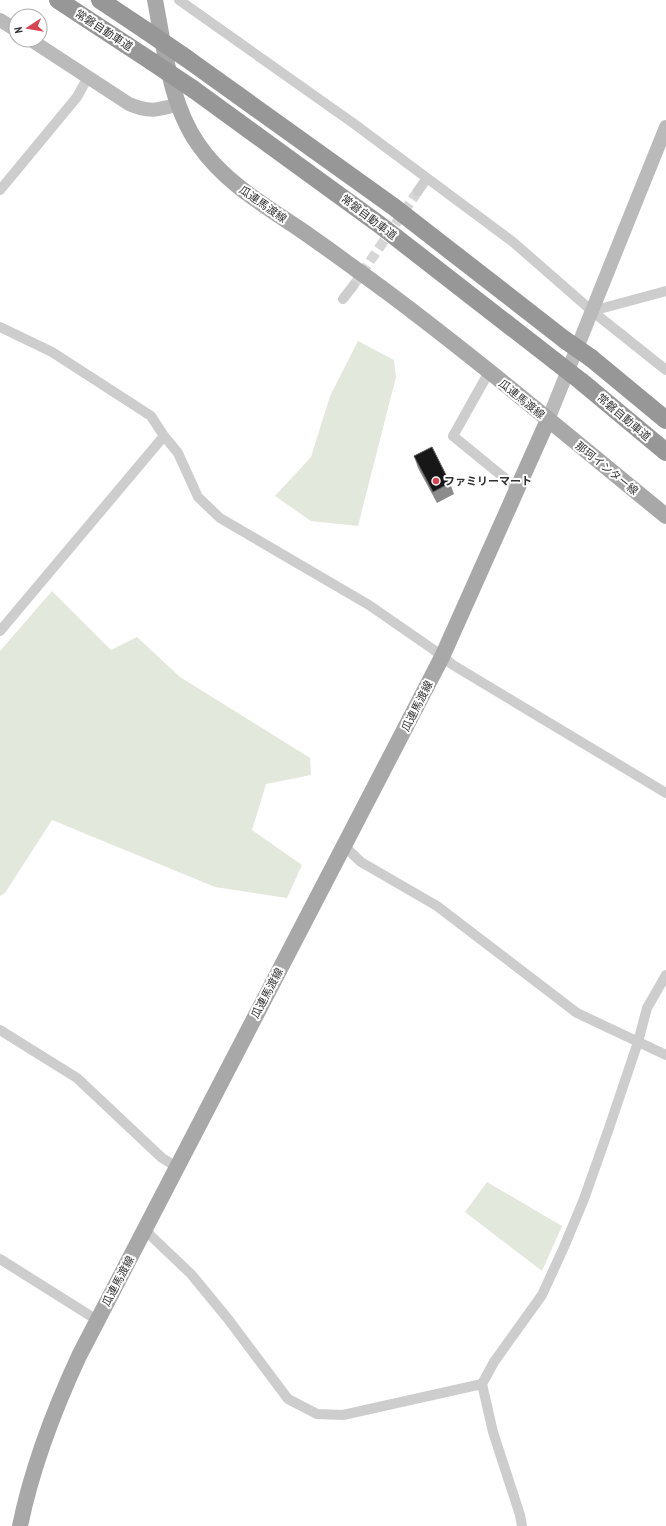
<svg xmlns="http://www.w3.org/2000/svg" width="666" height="1526" font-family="'PT Sans Narrow','Noto Sans JP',sans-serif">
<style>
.green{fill:#e3e8dc}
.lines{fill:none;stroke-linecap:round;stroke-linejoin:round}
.street-tunnel{stroke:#d6d6d6;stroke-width:10;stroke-dasharray:10 5;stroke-linecap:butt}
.street{stroke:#cdcdcd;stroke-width:10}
.secondary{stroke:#bababa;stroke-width:14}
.primary{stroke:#a8a8a8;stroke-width:16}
.highway{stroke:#979797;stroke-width:18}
.highway-bridge{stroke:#979797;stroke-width:18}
.wall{fill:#8b8b8b}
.building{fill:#171717;stroke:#5d5d5d}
.poi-dot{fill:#d54451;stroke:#fff;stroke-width:1.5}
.labels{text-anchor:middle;stroke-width:4;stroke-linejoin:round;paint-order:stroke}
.street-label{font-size:11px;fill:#303030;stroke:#fff}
.poi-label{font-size:11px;font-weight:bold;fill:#303030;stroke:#fff;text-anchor:start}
</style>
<rect width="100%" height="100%" fill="#fff"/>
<path class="green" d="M358,341L394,360L396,377L358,526L311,521L275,496L311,457L330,396Z
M52,591L111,650L137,637L180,677L310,758L311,775L266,784L252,830L302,865L287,898L215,887L52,820L5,893L0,896V651Z
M487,1182L562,1226L542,1271L465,1212Z"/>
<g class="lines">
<path class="street-tunnel" d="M353,286L418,191"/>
<path class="street" d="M179,0L353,123L513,242L592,311L666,370
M0,190L77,97L88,77
M418,191L427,178
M343,299L353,286
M592,311L666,291
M0,327L52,352L151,416L164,436L178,453L198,497L220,518L369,605L434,650L453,665L666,793
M489,372L453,436L518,489
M0,631L164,436
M344,846L361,862L437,906L577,1013L666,1055
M0,1030L77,1078L162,1158L177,1167
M146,1227L150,1235L191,1274L228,1319L288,1399L317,1414L343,1415L482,1384
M0,1259L97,1320
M522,1526L520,1515L493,1432L482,1384L494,1362L542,1295L564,1247L584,1199L608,1131L638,1042L647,1008L666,975"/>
<path class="secondary" d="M0,20L16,30
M31,40L129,104C150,113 158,110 179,104
M548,420L666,127"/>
<path class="primary" d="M155,0C164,46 170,104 198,144C224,182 264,205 301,230C330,250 358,271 387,292C482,363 574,441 666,516
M20,1526C32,1467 54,1410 79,1356L442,657L548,420"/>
<path class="highway" d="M58,0L151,61
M100,0L145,30
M186,58L394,207L565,340
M193,89L380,225L555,361
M591,358L666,420
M582,382L666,452"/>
<path class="highway-bridge" d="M145,30L186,58
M151,61L193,89
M565,340L591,358
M555,361L582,382"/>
</g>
<path class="wall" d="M414,456L450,483L454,494L437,503L418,468Z"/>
<path class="building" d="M432,447L450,483L433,492L414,456Z"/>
<circle class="poi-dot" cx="436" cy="481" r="4"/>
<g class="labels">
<g class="street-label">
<text transform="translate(104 30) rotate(33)" y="4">常磐自動車道</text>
<text transform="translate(263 204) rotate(35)" y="4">瓜連馬渡線</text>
<text transform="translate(369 217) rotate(37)" y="4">常磐自動車道</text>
<text transform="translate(522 399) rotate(39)" y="4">瓜連馬渡線</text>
<text transform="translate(624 417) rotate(40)" y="4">常磐自動車道</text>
<text transform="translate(607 468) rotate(39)" y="4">那珂インター線</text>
<text transform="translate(417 706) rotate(-63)" y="4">瓜連馬渡線</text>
<text transform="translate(267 993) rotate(-62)" y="4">瓜連馬渡線</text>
<text transform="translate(118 1281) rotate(-62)" y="4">瓜連馬渡線</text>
</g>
<g class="poi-label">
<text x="444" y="485">ファミリーマート</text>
</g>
</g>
<g transform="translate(28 28) rotate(258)"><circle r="19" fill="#ffffff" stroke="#acacac"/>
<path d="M0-3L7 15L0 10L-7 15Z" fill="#d54451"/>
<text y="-6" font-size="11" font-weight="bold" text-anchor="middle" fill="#303030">N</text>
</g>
</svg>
